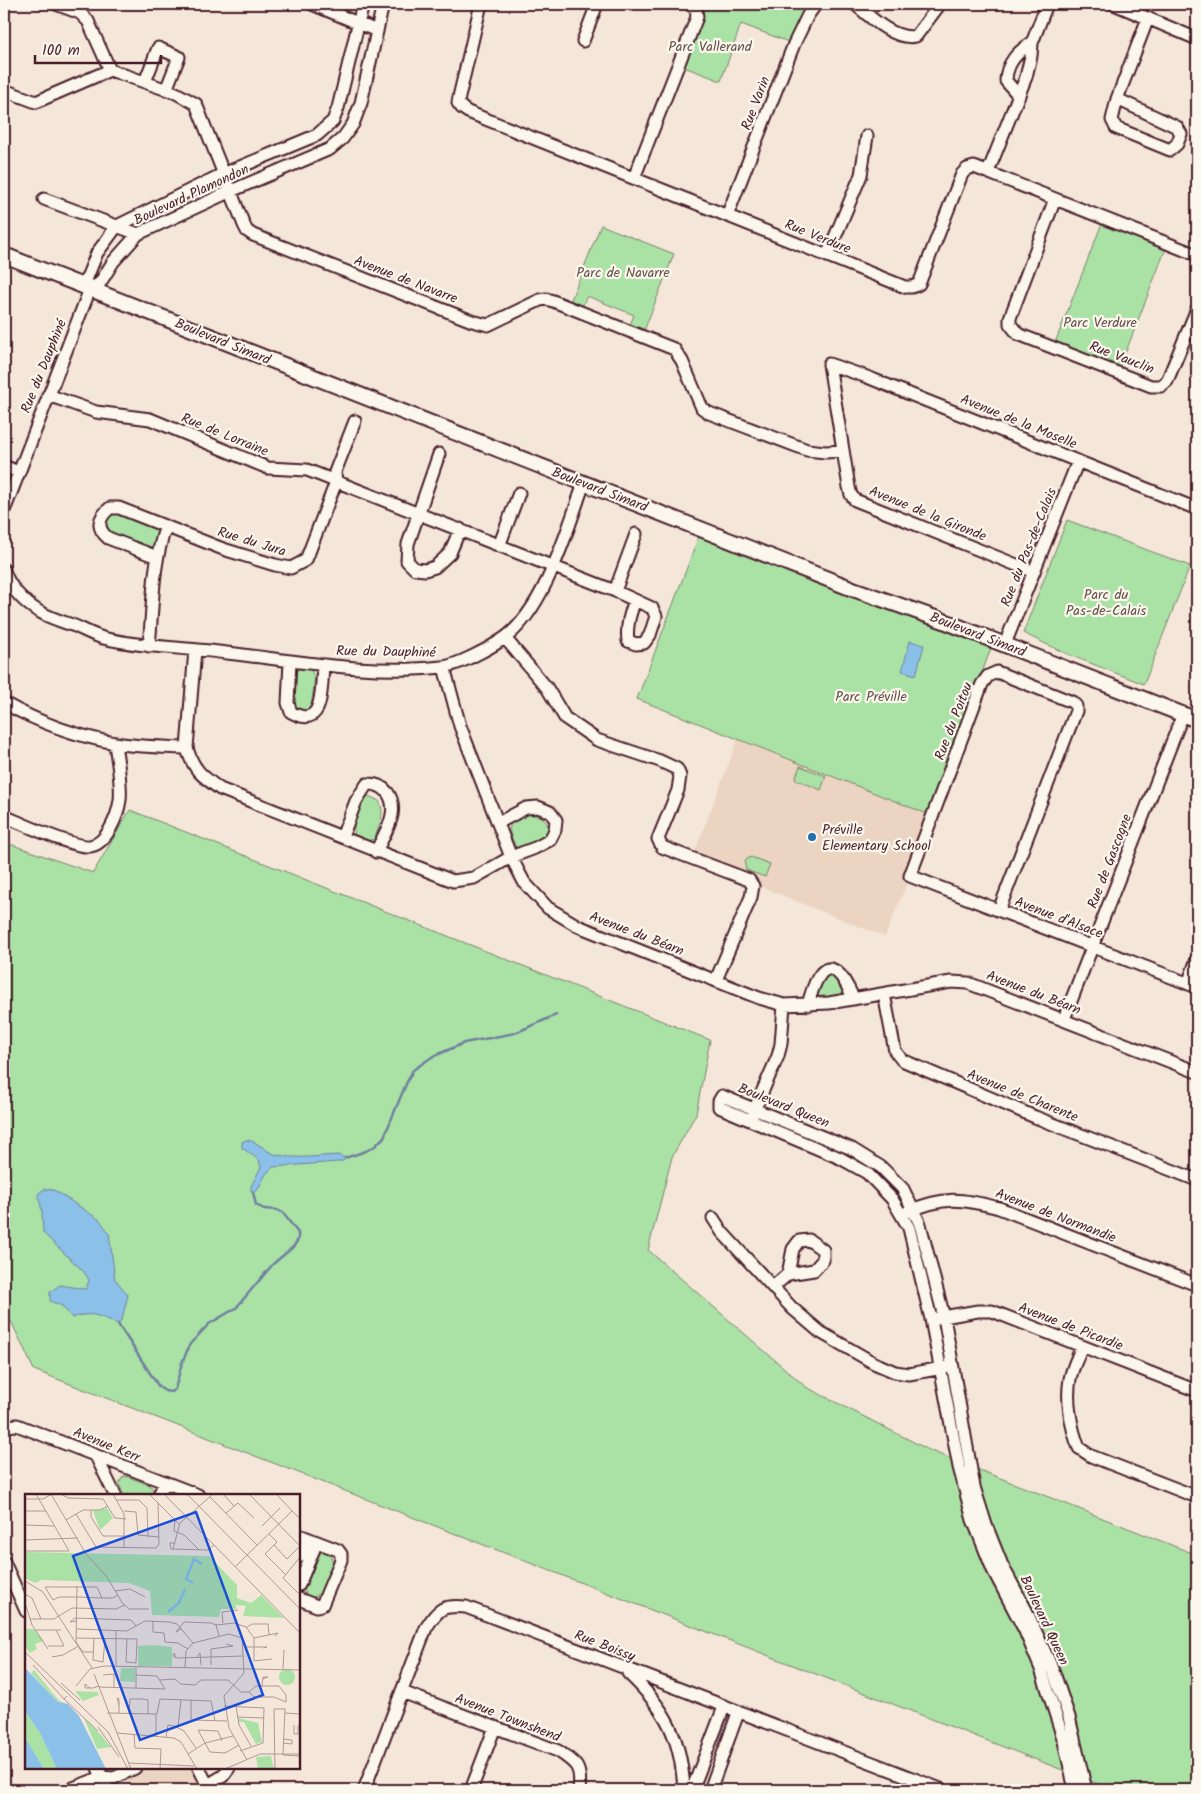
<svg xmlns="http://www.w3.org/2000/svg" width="1201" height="1794" font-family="Kalam,sans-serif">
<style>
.built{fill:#ecd4c2}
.green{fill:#aae2a6;stroke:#7a8068}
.water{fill:#8bc0e9;stroke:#71809d}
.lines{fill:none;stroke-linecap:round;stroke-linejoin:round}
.stream{stroke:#71809d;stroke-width:2.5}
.minor-casing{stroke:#4a1f2b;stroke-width:15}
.major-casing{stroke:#4a1f2b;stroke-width:18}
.minor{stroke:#fbf7ec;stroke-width:11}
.major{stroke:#fbf7ec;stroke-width:14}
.poi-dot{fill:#1f6fb2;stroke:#fbf7ec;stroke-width:2}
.labels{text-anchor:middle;stroke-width:4.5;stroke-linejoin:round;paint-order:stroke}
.park-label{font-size:14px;fill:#62504a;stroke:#fbf7ec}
.street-label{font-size:14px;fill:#4a1f2b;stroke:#fbf7ec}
.poi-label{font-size:14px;fill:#4a1f2b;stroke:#fbf7ec;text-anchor:start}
.inset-river{fill:none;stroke:#8bc0e9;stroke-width:2.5}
.inset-road{fill:none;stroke:#b09793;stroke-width:1}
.view{fill:#1d4ed8;fill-opacity:0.15;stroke:#1d4ed8;stroke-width:2.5}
.inset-edge{fill:none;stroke:#4a1f2b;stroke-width:2.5}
</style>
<rect width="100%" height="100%" fill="#f4e7d9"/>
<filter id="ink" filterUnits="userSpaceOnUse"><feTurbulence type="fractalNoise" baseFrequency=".02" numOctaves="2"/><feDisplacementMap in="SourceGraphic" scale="10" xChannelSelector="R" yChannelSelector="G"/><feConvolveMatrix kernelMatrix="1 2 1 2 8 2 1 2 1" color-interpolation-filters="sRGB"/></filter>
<g filter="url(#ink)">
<path class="built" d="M738,739L930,815L910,876L885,937L692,859Z
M142,1768H191L203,1790H87Z"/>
<path class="green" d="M692,4H816L794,44L741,24L721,81L679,65L697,17Z
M1104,218L1168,243L1118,372L1053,348Z
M601,225L674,254L644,331L630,325L634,315L587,296L582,307L570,302Z
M117,513L158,529L160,533L156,545L148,548L108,532C105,523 106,514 117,513Z
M1067,520L1190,566L1144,684L1067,654L1023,633Z
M699,536L991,648L930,815L637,699Z
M299,668L310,669L315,677L311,707L304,711L296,709C290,699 290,676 299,668Z
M800,766L826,776L821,790L795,779Z
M369,796L379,801C386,814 379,826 374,839L367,841L355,835C351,825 359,801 369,796Z
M130,810L710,1040L696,1114L672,1157L648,1250L806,1387L931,1451L1197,1555V1790H1114L34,1370L4,1306V842L93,873Z
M528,814L542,817L547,823L548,831L542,840L519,848L516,847C512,838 507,832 511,823Z
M751,857L770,864L765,877L746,870C744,862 744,860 751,857Z
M832,974L838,978L845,991L844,995L842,997L816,999L815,995L822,976Z
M126,1476L150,1485L154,1491L153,1495H124L119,1484L122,1478Z
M324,1552L330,1554L333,1563L322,1591L315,1597C311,1597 307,1596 305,1592C301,1588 313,1560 317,1555C320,1553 321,1553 324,1552Z"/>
<path class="water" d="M910,641L924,645L916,675L902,671Z
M246,1140C256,1140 264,1150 274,1154C294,1160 318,1156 338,1155L345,1158L343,1161L338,1162L273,1167L266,1174L257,1191H251V1186L261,1167L259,1160L242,1148V1142Z
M44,1189L54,1190L100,1220L109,1233L115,1279L128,1295L122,1319L118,1324C100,1316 92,1311 72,1318L62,1306L50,1301V1292L60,1285L86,1289L89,1280L84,1272L43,1233L42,1211L38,1194Z"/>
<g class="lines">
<path class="stream" d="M345,1158L366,1151L375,1146L384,1137L406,1084L413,1070L432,1057L464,1043L515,1033L556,1015
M118,1324L159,1387L165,1391L171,1392L175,1389L182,1363L190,1344L209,1324L236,1308L273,1264L293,1247L298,1240V1233L283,1213L277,1210L264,1209L256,1205L253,1192"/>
<g class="minor-casing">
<path id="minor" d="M56,4L80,13L88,21L110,70
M312,4L377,31
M481,4L459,97L458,103L462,108L468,112L905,287H912L919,284L962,174L967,169L974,167L1197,255
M855,4C870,17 895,41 916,36L940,4
M1114,4L1197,39
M583,41L597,4
M145,82L158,48L179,57L166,90
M4,90L36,102L110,70L176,93L196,104L244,225L247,231L253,235L472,321L488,325L540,300L546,299L553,301L674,349L682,361L702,408L709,413L807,450L825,452L843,451
M1019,96L1006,81C1006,64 1018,51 1032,43
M1117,99L1177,127L1181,134L1177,144L1170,150L1116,128L1112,120L1117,99L1148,18
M988,172L1026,77L1031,56L1032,43L1047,4
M634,178L697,17L696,9L689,4
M44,199L138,234
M1055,199L1010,318V324L1018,334L1151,386H1161L1167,381L1197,309
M727,216L794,44L808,15L816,4
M827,256L861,175L867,136
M90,289L100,283L113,262L138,234L231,191L330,149L343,138L353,124L361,103L383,4
M90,289L86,280L97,253L117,226L223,174L317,135L333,121L338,108L363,4
M48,395L96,412L150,419L268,468L307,470L615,591L652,608L656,616L650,635L644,643L636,644L628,641C626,626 630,614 635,600
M439,454L408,544L407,561L415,569L425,570L435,567L450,553L460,529
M4,466L18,472
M4,511L90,289
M499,546L519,493
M157,557L108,538C96,528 98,518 110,508H119L223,549L275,565L291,568L306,560L336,482L335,472L355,421
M4,570C8,586 25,604 40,612C50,618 63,622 75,626C84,630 93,635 103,638C144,648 185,647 227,653C297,661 370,675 442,667C457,666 490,648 503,639C544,612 568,528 584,483
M1034,572L855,500L851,495L849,487L829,364L867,377L1197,509
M615,591L636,534
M505,638L547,688L565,718L597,740L660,761L677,769L680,776L678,790L658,839L662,847L749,880L753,886L751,897L716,980
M1005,644L1078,461
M149,646C153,607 152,564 166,526
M195,650L187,748C193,770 203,777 220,789L453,881L474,878L511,857L535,848L550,840L555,830L556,820L550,812L538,807L526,808L498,823
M290,661L288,703L291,712C325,731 321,687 323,665
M444,667L460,726L511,857L524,882L548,908L578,926L759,998L784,1005L829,1003L951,982L968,983L1197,1072
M4,703C38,722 76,736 115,743C139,747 163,747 187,748
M4,816C21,823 74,848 90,846C107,844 118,815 120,800C122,782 117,761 115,743
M342,837L356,801L367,784C385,783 395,797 392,815C390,827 381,840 376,852
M999,910L1076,711V706L1072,702L997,672L988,676L982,684L910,876L1197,987
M1188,984L1197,959
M884,994L895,1051L902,1060L1035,1117L1197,1180
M808,1005C811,993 821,954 840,975C846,982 850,992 854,999
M1064,1019L1183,714
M753,1113L778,1056L781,1044L784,1005
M907,1212C944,1196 961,1198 999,1208L1197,1285
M713,1218L722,1232L792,1308L820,1332L874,1363L895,1372L909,1374L948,1367
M773,1287L788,1274L814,1270L823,1260V1250L809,1240L799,1241L793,1249L788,1274
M937,1318L978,1311H992L1197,1391
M1082,1346C1078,1357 1072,1368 1070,1379C1066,1400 1071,1428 1079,1448L1091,1456L1197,1497
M4,1426L17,1425L198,1495
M96,1456L115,1495
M159,1495L165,1482
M299,1535L338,1550L341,1554V1560L322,1605L317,1606L299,1599
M299,1557L307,1538
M4,1562L26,1611
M299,1585L317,1542
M628,1673C666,1709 681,1737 684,1790
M402,1692L558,1751C576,1763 582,1767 579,1790
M98,1768L108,1790
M199,1768L210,1790
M208,1785L223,1776L229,1768
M68,1790L102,1777L114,1778L135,1768
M364,1790L426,1628C439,1608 442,1605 466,1607L943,1790
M471,1790L495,1727
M692,1790L724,1707
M710,1790L738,1713
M1075,1790L1064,1741L1041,1669L1025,1631L993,1570L973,1520L959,1467L931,1319L909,1228L892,1199L867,1173L840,1158L719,1107V1101L722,1096L852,1149L881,1167L903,1189L920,1224L944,1317L974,1487L986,1525L1002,1565L1026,1610L1053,1670L1069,1717L1086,1790"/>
</g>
<g class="major-casing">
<path id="major" d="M4,255L853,589L944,621L1197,720"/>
</g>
<use href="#minor" class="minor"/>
<use href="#major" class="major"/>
</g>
</g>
<circle class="poi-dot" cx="812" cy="837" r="5"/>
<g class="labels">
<g class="park-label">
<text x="710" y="51">Parc Vallerand</text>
<text x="623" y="277">Parc de Navarre</text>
<text x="1100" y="327">Parc Verdure</text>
<text x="1106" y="599">Parc du<tspan x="1106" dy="16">Pas-de-Calais</tspan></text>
<text x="871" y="701">Parc Préville</text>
</g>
<g class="street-label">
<text transform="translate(755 103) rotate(-69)" y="5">Rue Varin</text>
<text transform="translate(191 194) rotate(-25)" y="5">Boulevard Plamondon</text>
<text transform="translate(818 236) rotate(22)" y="5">Rue Verdure</text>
<text transform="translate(406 279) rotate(21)" y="5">Avenue de Navarre</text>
<text transform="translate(223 341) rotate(22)" y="5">Boulevard Simard</text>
<text transform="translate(1122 357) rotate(21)" y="5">Rue Vauclin</text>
<text transform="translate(43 366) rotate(-68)" y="5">Rue du Dauphiné</text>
<text transform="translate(1019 421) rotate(22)" y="5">Avenue de la Moselle</text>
<text transform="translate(225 434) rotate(22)" y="5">Rue de Lorraine</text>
<text transform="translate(600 489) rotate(21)" y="5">Boulevard Simard</text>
<text transform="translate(928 513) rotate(22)" y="5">Avenue de la Gironde</text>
<text transform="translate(252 541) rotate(17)" y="5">Rue du Jura</text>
<text transform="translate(1028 547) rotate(-68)" y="5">Rue du Pas-de-Calais</text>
<text transform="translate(978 634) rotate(21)" y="5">Boulevard Simard</text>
<text transform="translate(386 651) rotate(1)" y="5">Rue du Dauphiné</text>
<text transform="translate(953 721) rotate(-69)" y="5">Rue du Poitou</text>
<text transform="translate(1109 861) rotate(-69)" y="5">Rue de Gascogne</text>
<text transform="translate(1059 917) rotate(21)" y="5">Avenue d'Alsace</text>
<text transform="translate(637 933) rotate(21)" y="5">Avenue du Béarn</text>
<text transform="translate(1034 992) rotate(21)" y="5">Avenue du Béarn</text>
<text transform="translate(1023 1095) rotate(22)" y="5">Avenue de Charente</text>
<text transform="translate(784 1105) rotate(22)" y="5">Boulevard Queen</text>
<text transform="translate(1056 1215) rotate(21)" y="5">Avenue de Normandie</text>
<text transform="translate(1071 1326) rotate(21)" y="5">Avenue de Picardie</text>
<text transform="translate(107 1444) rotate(22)" y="5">Avenue Kerr</text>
<text transform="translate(1045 1620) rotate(65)" y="5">Boulevard Queen</text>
<text transform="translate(605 1645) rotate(21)" y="5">Rue Boissy</text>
<text transform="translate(508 1717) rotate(21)" y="5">Avenue Townshend</text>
</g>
<g class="poi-label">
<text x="822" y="834">Préville<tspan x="822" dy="16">Elementary School</tspan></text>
</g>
</g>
<g transform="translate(25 1494)">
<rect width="275" height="275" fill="#f4e7d9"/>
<path d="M82,14L88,24L75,36L68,17ZM0,58L184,62L212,91V104L226,109L236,101L259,124L218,122L221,112L211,111V115H196L194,123L127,121L125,97L104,89L17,86L10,89L0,84ZM0,135H9L19,147L10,150L12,155L5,159L0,152ZM125,151L147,153V172H113V152ZM96,174H110V188L95,187ZM254 183a8 8 0 1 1 16 0a8 8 0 1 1-16 0ZM9,176L34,207L43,210L33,208L6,179ZM50,197L73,198L74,201L58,207ZM0,217L15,239L32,275H19L0,246ZM59,224L77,242L86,253L72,255ZM213,224L233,229L237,248L231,250L219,228H214ZM246,262L249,275H233L231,263Z" fill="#aae2a6"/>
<path d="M0,174L33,208L43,210L54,222L81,275H32L15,239L0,217ZM0,246L2,247L19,275H0Z" fill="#8bc0e9"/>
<path class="inset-river" d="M168,89L161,85L169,65L177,70M143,118L154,109L160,95"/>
<path class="inset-road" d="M26,0L61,60L82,83L98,110L104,115H124M36,0L43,4L78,5L90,24L101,25M88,0L99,20V53M124,0L155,31M139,0L275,139M162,0L275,115M198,0L209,12M224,0L275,52M251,0L275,25M185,3L232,51M0,5H18L27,0M92,6H114L122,14L123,43M66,16V23L78,42H101M0,17H21M99,17L111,18L113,41L134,43M201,19L213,9L229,24M51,20L71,53L131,54L134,50L133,9M41,26L58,16H75L83,12M150,26L149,37L159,41L174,56M0,31L29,32M237,32L255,14M244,40L252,48L240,60L261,81M0,46L53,44M150,49H145L146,55L183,56L189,51M249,51L262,65L275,52M148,55L155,29L188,0M0,57H44L11,0M275,63L258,84L275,101M210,73L267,17M0,87L18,98L67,174M52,92L51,148L58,158H69M90,97L105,95L120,103M0,100L7,104L16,125M77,104L72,93H20L28,106L34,103H52L77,104H88L93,101M0,109L7,131L23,155M5,125H29L47,114L91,115L100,111M52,127L45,128L50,124L106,126L111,132M128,127V138L139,139L140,148L153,149L163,155M198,129L197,118L213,116M191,131L209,129L221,133L229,144V167L247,165M222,133L227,130H243L244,141M52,135L102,137L120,127L144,128L152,130L168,149M156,135L151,138L159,128L186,129L191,131L194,142M11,136H36M51,144L112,145L111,169L101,168L102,145M69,144L68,166L78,168L80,145M229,144L253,139L250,142M23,152H39L31,136M219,153H242L238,154M0,158L83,238L103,275M27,163L38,161L52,153M151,163L149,159L148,162L149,163L153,164L218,162M171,164L175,159L176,171M8,171L39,205M186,171V155L208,152L201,150M91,172V136M160,173L161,157L168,149L204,140L217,144L219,179L199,202L204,234L222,266M258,175L259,156M69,180L106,275M78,181L89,180V193M135,186L150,185L156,190L170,191L176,186H203L216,198H224L231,192H254L261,201V208L249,203H229L224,198M36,189L55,206M51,192L65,175L79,172L275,176M237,192L238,183H243L238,185M74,193L140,195L132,182L111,181M65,194L60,190V194H68L74,192M111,194V173M42,202L39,205L73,237M166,206V226L202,227M199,212L239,214L238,249L215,257M211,212L214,231L226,252M82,219L132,220L135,205L186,207L190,227M94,219V205L92,204L94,211M104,219L105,205H117L123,206V220M260,219L275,220M131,220V242M212,223L239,224M269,231V240H273V231M73,233L94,263M153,233L156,206M92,239L149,244L156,248L172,275M109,241L110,254L136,255L135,275M141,243L143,231L149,232L159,237L171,254M197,247L193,237L173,236L185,258L200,259L214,251M258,249L267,250V246L258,245M163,260L180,249L208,242M258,261L275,262M104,269L169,272M200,275L235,260H275M250,275L249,215H260L258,261"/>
<path class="view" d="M171,18L238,201L115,246L48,62Z"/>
<rect width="275" height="275" class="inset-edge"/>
</g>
<rect width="1201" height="1794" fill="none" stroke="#fbf7ec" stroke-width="20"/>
<rect x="10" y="10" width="1181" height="1774" fill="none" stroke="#4a1f2b" stroke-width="2" filter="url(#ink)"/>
<path d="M35 55v8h126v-8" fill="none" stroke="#4a1f2b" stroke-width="2.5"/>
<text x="42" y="55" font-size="15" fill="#4a1f2b" stroke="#fbf7ec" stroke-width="4" paint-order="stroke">100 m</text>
</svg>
